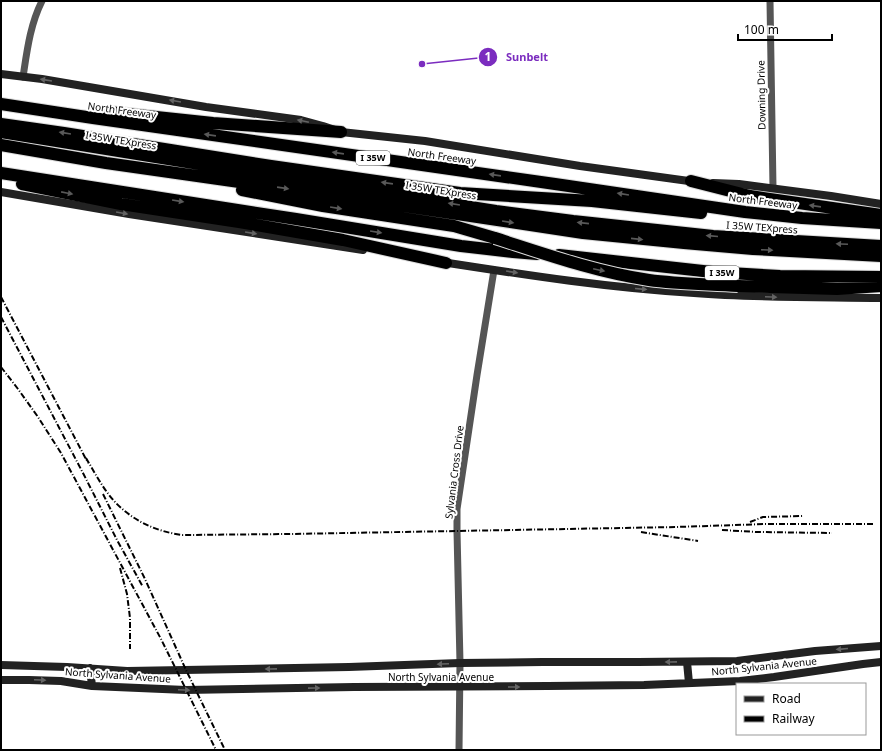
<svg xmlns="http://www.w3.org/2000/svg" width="882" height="751" font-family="'Noto Sans',sans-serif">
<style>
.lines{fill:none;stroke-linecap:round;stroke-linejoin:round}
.highway-casing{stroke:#dbdbdb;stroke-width:14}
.street{stroke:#555;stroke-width:7}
.secondary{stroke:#222;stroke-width:8}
.highway{stroke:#000;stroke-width:12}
.rail{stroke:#000;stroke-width:2;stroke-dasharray:6 2 1 2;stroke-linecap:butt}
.highway-bridge-casing{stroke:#dbdbdb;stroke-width:14;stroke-linecap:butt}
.highway-bridge{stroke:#000;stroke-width:12}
.oneway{fill:#646464}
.oneway2{fill:#595959}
.labels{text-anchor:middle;stroke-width:4;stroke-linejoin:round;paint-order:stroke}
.shield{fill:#fff;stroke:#4c4c4c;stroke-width:1}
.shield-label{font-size:9px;font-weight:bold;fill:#000}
.street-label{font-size:10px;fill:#000;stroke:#fff}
.leader{fill:none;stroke:#7b2cbf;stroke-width:1.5}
.callout-dot{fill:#7b2cbf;stroke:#fff;stroke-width:1.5}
.mark-label{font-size:12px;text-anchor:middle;font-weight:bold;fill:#fff}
.callout-label{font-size:11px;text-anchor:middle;font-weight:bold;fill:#7b2cbf;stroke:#fff;stroke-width:4;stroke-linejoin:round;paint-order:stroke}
</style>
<rect width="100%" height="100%" fill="#fff"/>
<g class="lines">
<g class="highway-casing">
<path id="highway" d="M1,104L93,118L555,184L745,212L802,218L881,223
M109,112L213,123L341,132
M1,124L64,133L271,166L460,193L592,201L701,213
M1,132L255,173L496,211L573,221L713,236L881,246
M1,145L106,163L323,194L583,233L684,243L753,249L881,256
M1,173L296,219L461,246L513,252L537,254
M691,181L750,196L881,215
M22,184L121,204L239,222L343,240L446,263
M242,190L323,206L454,226L495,238
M559,255L712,272L780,276L881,277
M738,286L837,289L881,286"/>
</g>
<path class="street" d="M770,1L773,188
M23,77C27,51 30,25 42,1
M459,750L460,663L457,531V509L477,375L494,270"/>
<path class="secondary" d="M1,74L42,79L206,107L301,120L323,126L341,132L425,141L580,166L696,182
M713,183L739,184L831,196L881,204
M1,192L129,214L363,250
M442,262C526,275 609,288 694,293C756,298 819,297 881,298
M687,662L689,683
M1,665L67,667L127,671L349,667L460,663L543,662H638L737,661L815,651L881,646
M90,668L92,686
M1,680H29L61,681L92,686L186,690L354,687L548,686L644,685L740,681L774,677L863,664L881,662"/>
<use href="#highway" class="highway"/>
<path class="rail" d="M1,297L88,463
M1,317L84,475L117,540L143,587
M1,367L18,389L38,417L61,453L161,639L216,750
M86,458C95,473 103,489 115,502C133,521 157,532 183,535L291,534L676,527L766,524H873
M103,494L145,579L186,670L225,750
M750,522L763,517L804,516
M722,530L757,532L832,533
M641,532L698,541
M120,568L127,594L130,618V649"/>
<g class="highway-bridge-casing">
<path id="highway-bridge" d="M495,238C545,254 596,272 649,280C678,284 708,284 738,286"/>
</g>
<use href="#highway-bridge" class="highway-bridge"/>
</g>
<defs><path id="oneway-solid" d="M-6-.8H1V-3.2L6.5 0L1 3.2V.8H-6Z"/></defs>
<g class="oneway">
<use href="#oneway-solid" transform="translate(46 80) rotate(-171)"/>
<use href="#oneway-solid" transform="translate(175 101) rotate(-170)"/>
<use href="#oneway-solid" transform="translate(303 121) rotate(-168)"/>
<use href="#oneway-solid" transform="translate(122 213) rotate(10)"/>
<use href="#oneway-solid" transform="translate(251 233) rotate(9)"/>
<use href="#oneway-solid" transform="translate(512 272) rotate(9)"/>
<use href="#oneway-solid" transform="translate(641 289) rotate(5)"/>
<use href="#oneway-solid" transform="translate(771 297) rotate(2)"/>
<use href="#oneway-solid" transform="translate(842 649) rotate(175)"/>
<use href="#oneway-solid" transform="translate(671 662) rotate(179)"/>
<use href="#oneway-solid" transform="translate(443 664) rotate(178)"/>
<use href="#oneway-solid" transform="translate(271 669) rotate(179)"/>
<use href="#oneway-solid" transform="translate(40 680) rotate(3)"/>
<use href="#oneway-solid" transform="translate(514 687)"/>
<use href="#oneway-solid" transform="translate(314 688) rotate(-1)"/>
<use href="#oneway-solid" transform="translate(184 690) rotate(2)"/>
</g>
<g class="oneway2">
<use href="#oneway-solid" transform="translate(65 133) rotate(-171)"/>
<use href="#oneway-solid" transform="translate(210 135) rotate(-172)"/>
<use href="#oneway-solid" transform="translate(338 153) rotate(-172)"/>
<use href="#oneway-solid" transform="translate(495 175) rotate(-172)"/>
<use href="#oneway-solid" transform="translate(387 183) rotate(-172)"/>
<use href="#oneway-solid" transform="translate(283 188) rotate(8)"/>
<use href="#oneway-solid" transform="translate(67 193) rotate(11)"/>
<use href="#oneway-solid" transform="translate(623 194) rotate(-171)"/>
<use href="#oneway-solid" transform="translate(178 201) rotate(9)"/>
<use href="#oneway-solid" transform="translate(454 204) rotate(-171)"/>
<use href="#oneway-solid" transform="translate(815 206) rotate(-172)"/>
<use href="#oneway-solid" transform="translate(336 208) rotate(9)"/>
<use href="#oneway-solid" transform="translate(508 222) rotate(9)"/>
<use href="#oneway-solid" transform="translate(583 223) rotate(-174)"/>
<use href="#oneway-solid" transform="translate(376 232) rotate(9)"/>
<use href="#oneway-solid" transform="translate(712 236) rotate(-175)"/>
<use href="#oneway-solid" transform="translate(637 239) rotate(6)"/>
<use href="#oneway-solid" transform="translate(842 244) rotate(-177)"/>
<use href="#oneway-solid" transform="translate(767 250) rotate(3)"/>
<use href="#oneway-solid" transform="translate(599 270) rotate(12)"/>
</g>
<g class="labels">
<g class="shield">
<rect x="356" y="151" width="34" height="14" rx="3"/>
<rect x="705" y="266" width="34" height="14" rx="3"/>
</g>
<g class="shield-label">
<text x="373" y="161">I 35W</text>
<text x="722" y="276">I 35W</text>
</g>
<g class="street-label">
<text transform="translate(761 95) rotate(-91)" y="4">Downing Drive</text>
<text transform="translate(122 110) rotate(8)" y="4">North Freeway</text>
<text transform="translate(121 140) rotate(9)" y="4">I 35W TEXpress</text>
<text transform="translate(442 156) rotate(8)" y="4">North Freeway</text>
<text transform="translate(441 190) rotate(9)" y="4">I 35W TEXpress</text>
<text transform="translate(763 201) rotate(7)" y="4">North Freeway</text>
<text transform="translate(762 227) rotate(4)" y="4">I 35W TEXpress</text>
<text transform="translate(454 472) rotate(-83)" y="4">Sylvania Cross Drive</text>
<text transform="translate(764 666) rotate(-6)" y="4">North Sylvania Avenue</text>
<text transform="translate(118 675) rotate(4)" y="4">North Sylvania Avenue</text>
<text x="441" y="681">North Sylvania Avenue</text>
</g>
</g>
<path class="leader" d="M422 64L488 57"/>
<g class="callout-dot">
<circle cx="422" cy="64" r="4"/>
<circle cx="488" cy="57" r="10"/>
</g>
<g class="mark-label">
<text x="488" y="61">1</text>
</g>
<g class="callout-label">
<text x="527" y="61">Sunbelt</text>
</g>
<rect width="882" height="751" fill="none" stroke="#000000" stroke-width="4"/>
<rect x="736" y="683" width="130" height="52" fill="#ffffff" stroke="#999999"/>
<rect x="744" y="696" width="20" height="6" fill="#222222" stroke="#999999"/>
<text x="772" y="703" font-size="12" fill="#000000">Road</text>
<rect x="744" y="716" width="20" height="6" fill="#000000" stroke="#999999"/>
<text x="772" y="723" font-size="12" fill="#000000">Railway</text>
<path d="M738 34v6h94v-6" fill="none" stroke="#000000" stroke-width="2"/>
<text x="744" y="34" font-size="12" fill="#000000" stroke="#ffffff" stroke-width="3" paint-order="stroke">100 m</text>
</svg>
